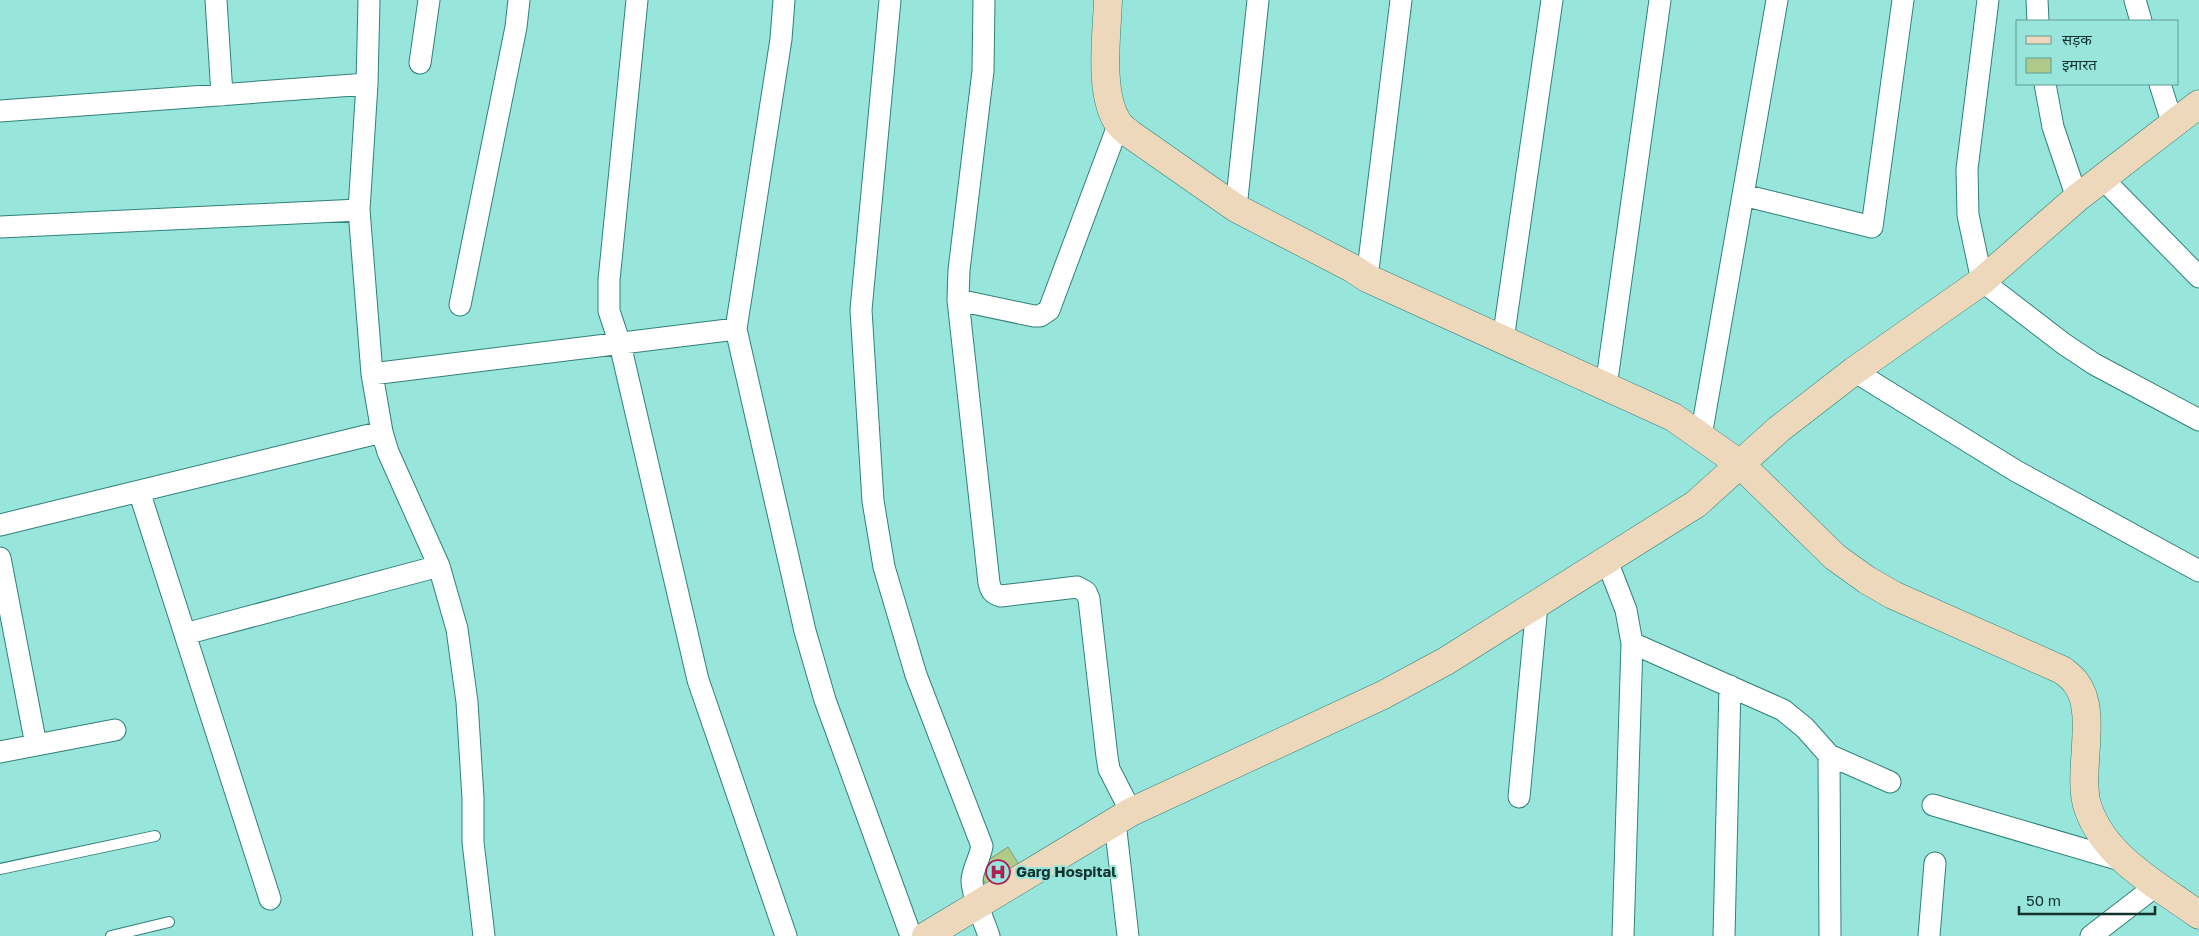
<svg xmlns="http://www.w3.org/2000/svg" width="2199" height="936" font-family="'Golos Text','Noto Sans Devanagari',sans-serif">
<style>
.building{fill:#b0cb89;stroke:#889d68}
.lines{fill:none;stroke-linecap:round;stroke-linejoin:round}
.lane-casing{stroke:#318179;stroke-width:12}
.street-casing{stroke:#318179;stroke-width:23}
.secondary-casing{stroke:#318179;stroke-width:29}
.lane{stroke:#fff;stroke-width:10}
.street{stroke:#fff;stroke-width:21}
.secondary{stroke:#eed8bc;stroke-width:28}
.labels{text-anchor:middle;stroke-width:4;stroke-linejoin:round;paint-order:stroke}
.poi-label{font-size:15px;font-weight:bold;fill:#11322e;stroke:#97e5db;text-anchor:start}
</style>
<rect width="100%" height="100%" fill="#97e5db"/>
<path class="building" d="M1008,847L1021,868L989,889L976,868Z"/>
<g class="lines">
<g class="lane-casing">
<path id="lane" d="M0,869L155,836
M111,936L169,922"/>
</g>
<g class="street-casing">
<path id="street" d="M216,0L222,95
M369,0L367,84L359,210L372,374L382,432L388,452L439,566L457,629L467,702L473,798V842L484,936
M637,0L609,280V311L620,344L698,680L786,936
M784,0L781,39L736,329L805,631L825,700L911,936
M890,0L861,310L873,501L884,567L916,675L982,846C980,858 973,868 972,880C972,895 984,921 989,936
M984,0L983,71L959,270L958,300L989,583C991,591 993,594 1001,596L1077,587L1086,592L1089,599L1107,757L1109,769L1131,812
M1988,0L1967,169L1968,215L1982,281L2064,344L2094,364L2199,420
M2037,0L2038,21
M2135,0L2141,21
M420,63L429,0
M2045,84L2053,127L2077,198
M2160,84L2173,125
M0,111L367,84
M2103,179L2199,277
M1743,195L1872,227L1903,0
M1236,208L1258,0
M0,227L359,210
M1367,278L1401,0
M958,300L1034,316H1040L1049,310L1119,123
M460,305L516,27L519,0
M1503,340L1552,0
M1854,371L2016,471L2199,571
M372,374L736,329
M1606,387L1660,0
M1701,436L1777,0
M139,491L270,899
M0,525L382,432
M0,558L36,745
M1607,561L1626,610L1632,643L1623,936
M185,634L439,566
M1632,643L1783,710L1805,728L1829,755L1890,782
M0,752L115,730
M1829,755L1830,936
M1519,797L1537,605
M1933,805L2127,862
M1115,822L1128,936
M1724,936L1730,686
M1929,936L1935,863
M2091,936L2157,885"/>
</g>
<g class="secondary-casing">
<path id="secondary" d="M1108,0C1107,34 1098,95 1119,124C1122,128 1127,131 1130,134L1236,208L1352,268L1367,278L1673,417L1740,464L1835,557L1867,580L1893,595L2062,670C2067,674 2073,678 2076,683C2099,712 2076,774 2088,808C2105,858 2159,886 2199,915
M926,936L1131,812L1383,695L1446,661L1696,504L1779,429L1854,371L1982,281L2077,198L2199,104"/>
</g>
<use href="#lane" class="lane"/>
<use href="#street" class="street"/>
<use href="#secondary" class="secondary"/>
</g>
<defs>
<g id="hospital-ring" transform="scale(1.25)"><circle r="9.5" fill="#97e5db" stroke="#ae1e52" stroke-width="1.5"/><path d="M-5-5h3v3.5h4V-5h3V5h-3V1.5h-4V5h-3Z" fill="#ae1e52"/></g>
</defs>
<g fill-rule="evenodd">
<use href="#hospital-ring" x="998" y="872"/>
</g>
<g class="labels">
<g class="poi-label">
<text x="1016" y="877">Garg Hospital</text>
</g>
</g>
<rect x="2016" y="20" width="162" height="65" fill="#97e5db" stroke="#619d96"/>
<rect x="2026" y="36" width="25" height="8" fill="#eed8bc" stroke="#619d96"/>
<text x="2062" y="45" font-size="15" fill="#11322e">सड़क</text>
<rect x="2026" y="58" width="25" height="15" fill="#b0cb89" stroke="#619d96"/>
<text x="2062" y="70" font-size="15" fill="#11322e">इमारत</text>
<path d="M2019 906v8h136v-8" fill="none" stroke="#11322e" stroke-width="2.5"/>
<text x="2026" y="906" font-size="15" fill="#11322e" stroke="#97e5db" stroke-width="4" paint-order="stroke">50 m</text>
</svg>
